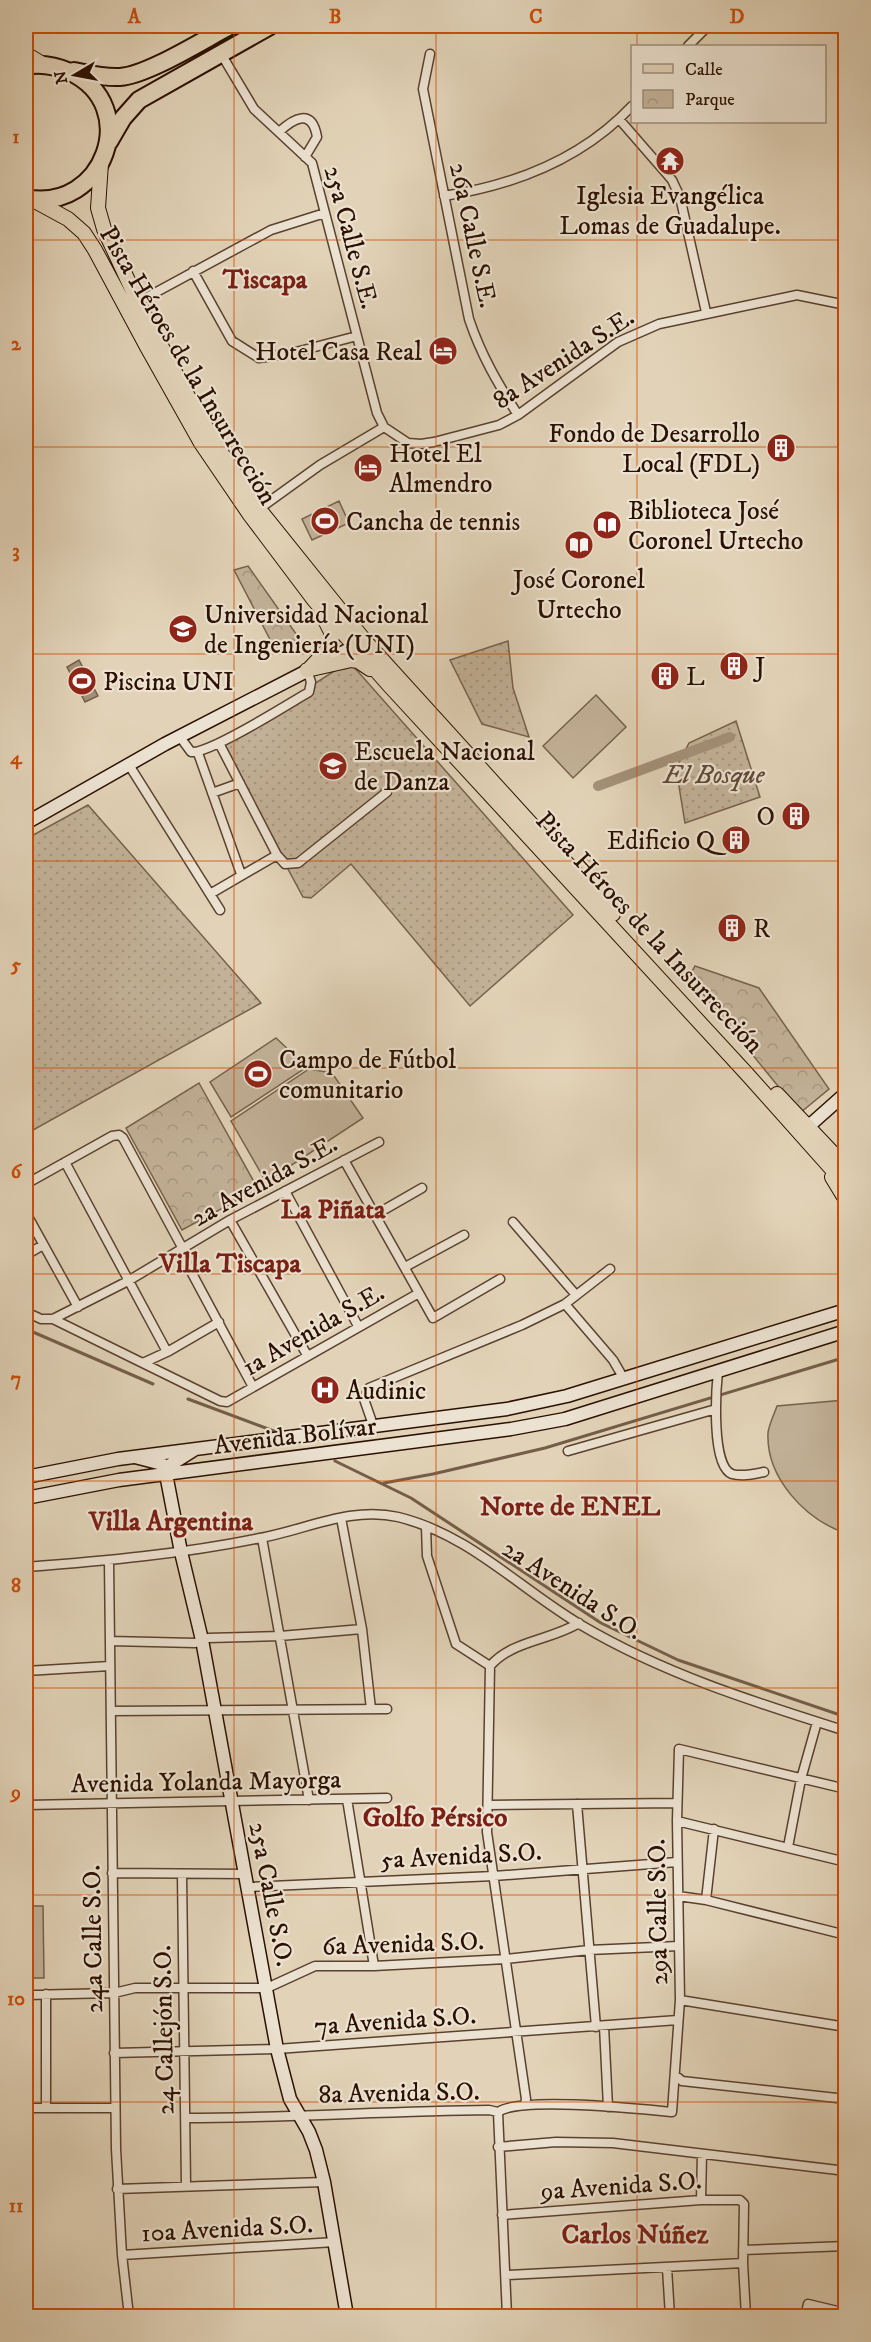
<svg xmlns="http://www.w3.org/2000/svg" width="871" height="2342" font-family="'IM FELL DW Pica',serif">
<style>
.grass{fill:url(#grass-dots);stroke:#77614c;stroke-width:1.5}
.park{fill:url(#park-crowns);stroke:#77614c;stroke-width:1.5}
.pitch{fill:#c3b299;stroke:#77614c;stroke-width:1.5}
.water{fill:#a49179;stroke:#745d49;stroke-width:1.5}
.lines{fill:none;stroke-linecap:round;stroke-linejoin:round}
.stream{stroke:#745d49;stroke-width:3}
.canal{stroke:#a49179;stroke-width:10}
.street-casing{stroke:#59412e;stroke-width:11}
.secondary-casing{stroke:#2b1000;stroke-width:15}
.primary-casing{stroke:#2b1000;stroke-width:16}
.highway-casing{stroke:#2b1000;stroke-width:20}
.street{stroke:#ece2d1;stroke-width:8}
.secondary{stroke:#ece2d1;stroke-width:12}
.primary{stroke:#e2d3b8;stroke-width:14}
.highway{stroke:#e2d3b8;stroke-width:16}
.grid{fill:none;stroke:#cc4e0a;stroke-width:1.5;stroke-opacity:0.55}
.labels{text-anchor:middle;stroke-width:4.5;stroke-linejoin:round;paint-order:stroke}
.poi-label{font-size:26px;fill:#2b1000;stroke:#ece2d1;text-anchor:start}
.street-label{font-size:26px;fill:#2b1000;stroke:#ece2d1}
.park-label{font-size:26px;font-style:italic;fill:#604936;stroke:#ece2d1}
.neighbourhood-label{font-size:27px;font-weight:bold;fill:#7a1f14;stroke:#ece2d1}
.neatline{fill:none;stroke:#cc4e0a;stroke-width:2}
.grid-label{font-size:20px;text-anchor:middle;font-weight:bold;fill:#cc4e0a}
</style>
<defs>
<pattern id="grass-dots" width="8" height="8" patternUnits="userSpaceOnUse" patternTransform="scale(1.5)"><rect width="8" height="8" fill="#c3b299"/><path d="M2 2h.1M6 6h.1" fill="none" stroke="#a89882" stroke-width="1.8" stroke-linecap="round"/></pattern>
<pattern id="park-crowns" width="20" height="18" patternUnits="userSpaceOnUse" patternTransform="scale(1.5)"><rect width="20" height="18" fill="#c3b299"/><path d="M2 6a3 3 0 1 1 6 0M12 15a3 3 0 1 1 6 0" fill="none" stroke="#a89882"/></pattern>
</defs>
<rect width="100%" height="100%" fill="#e2d3b8"/>
<filter id="stains"><feTurbulence type="fractalNoise" baseFrequency=".00333" numOctaves="4"/><feColorMatrix values="0 0 0 0 .2 0 0 0 0 .09 0 0 0 0 .02 0 0 0 .5 -.17"/></filter>
<radialGradient id="worn" r=".72"><stop offset=".6" stop-color="#630" stop-opacity="0"/><stop offset="1" stop-color="#630" stop-opacity=".3"/></radialGradient>
<path class="grass" d="M508,641L513,688L529,737L482,724L450,660Z
M342,666H353L573,915L470,1006L351,864L311,898L303,897L221,744Z
M736,721L760,797L685,823L676,768L689,743Z
M88,805L261,1003L26,1134V839Z"/>
<path class="park" d="M248,566L299,638L277,653L234,570Z
M695,966L759,988L829,1089L800,1113L689,977Z
M199,1083L258,1189L182,1230L126,1128Z"/>
<path class="pitch" d="M339,501L349,523L312,540L302,519Z
M596,695L626,727L573,778L543,746Z
M276,1038L307,1067L231,1117L210,1082Z
M309,1069L332,1073L363,1118L266,1182L231,1121Z
M845,1400H846L845,1533C805,1519 766,1478 768,1433C769,1424 774,1415 777,1406Z
M26,1906H43L44,1978H26Z"/>
<path class="water" d="M79,660L98,696L85,702L67,667Z"/>
<g class="lines">
<path class="stream" d="M26,1329L153,1384
M188,1399L279,1433
M335,1461L411,1498L601,1623L678,1660L846,1717
M384,1483L433,1474L545,1448L846,1357"/>
<path class="canal" d="M598,786L730,737"/>
<g class="street-casing">
<path id="street" d="M688,46L708,26
M220,52L254,109L312,163L377,413L384,427L408,443L421,444L434,442L499,425L518,415L618,342L659,324L797,295L846,305
M430,54L423,89L469,319C481,355 498,384 518,415
M619,119L672,180L680,197L706,312
M279,132C294,118 312,108 317,137L305,157
M444,196C515,185 583,158 632,106
M193,271L232,341L259,358L292,353L357,336
M138,302L271,230L325,213
M259,509L320,465L384,427
M180,737L191,752C210,754 288,704 309,692L311,682L307,670
M219,743L277,855L285,864L298,863L387,792
M198,753L241,874
M129,765L220,910
M212,793L240,783
M210,894L277,855
M344,1160L433,1318L500,1279
M65,1162L166,1350
M26,1184L112,1136L119,1135L123,1138L183,1249
M285,1191L358,1326
M26,1213L78,1307
M375,1215L422,1188
M230,1220L307,1355
M513,1222L576,1295
M180,1251L253,1387
M26,1255L43,1245
M405,1267L464,1235
M565,1304L613,1360L624,1379
M26,1312L41,1319H53L128,1281L230,1220L379,1142
M53,1319L220,1401L227,1402L419,1293
M143,1363L169,1351L219,1322
M718,1371C716,1390 711,1466 732,1474C742,1477 754,1474 764,1472
M373,1425L364,1399L369,1388L522,1325L565,1304L610,1269
M568,1451L716,1409
M341,1518L362,1629L371,1709
M426,1527L427,1556L456,1644L490,1666
M262,1538L309,1800
M109,1561L116,2149L122,2255L129,2316
M26,1567C104,1561 182,1554 260,1538C305,1530 351,1506 398,1517C469,1534 520,1589 581,1625C664,1674 754,1702 846,1731
M110,1641L195,1643L208,1638L280,1636L362,1629
M26,1671L110,1666
M111,1711L387,1709
M347,1799L374,1966
M577,1804L596,2027
M26,1805L387,1798
M488,1805L677,1803
M677,1821L846,1862
M788,1847L801,1779L817,1722
M112,1873L246,1874
M182,1874L186,2185
M248,1887L494,1876L677,1862
M678,1896L706,1900L846,1935
M706,1900L714,1829
M26,1995L114,1993L135,1988H267L315,1966H374L506,1959L589,1950L679,1946
M680,2000L846,2027
M604,2026L608,2107
M114,2053L277,2049L678,2020
M675,2075L682,2081L846,2099
M525,2104L526,2099L487,1832L490,1666C513,1640 549,1641 579,1623
M26,2108H115
M46,2108V1994
M498,2112C521,2096 640,2109 672,2112L680,2000L677,1821L679,1749L846,1789
M498,2112L507,2316
M185,2118C286,2118 388,2111 489,2110L498,2112
M498,2147L556,2142L613,2143L846,2171
M117,2189L324,2182
M701,2200L702,2154
M502,2215L701,2200H740L744,2204L743,2263L746,2316
M743,2250L846,2246
M122,2255L335,2242
M667,2268L670,2316
M506,2275L743,2263
M805,2316L808,2304L846,2313"/>
</g>
<g class="secondary-casing">
<path id="secondary" d="M26,823L165,744L363,642
M801,1133L846,1093
M135,1457L162,1464L166,1474L181,1552L202,1640L277,2049L290,2099L309,2132L316,2150L324,2182L347,2316
M166,1474L170,1465L194,1450
M26,1477L118,1459L507,1409L567,1396L846,1310
M26,1498L119,1480L511,1429L565,1419L846,1331"/>
</g>
<g class="primary-casing">
<path id="primary" d="M26,54L46,66
M101,163L98,208L104,229L138,302L186,393L224,457L259,509L365,641L613,914
M33,200L68,219L84,233L95,250L147,347L201,443L250,515L314,600L388,684L747,1074L846,1185
M310,668L331,646L332,634L325,620
M307,670L351,660L358,661L370,669
M777,1094L846,1167
M832,1177L846,1200"/>
</g>
<g class="highway-casing">
<path id="highway" d="M26,66C41,63 56,66 70,72C143,106 104,213 26,198
M74,71C89,74 105,78 120,77C148,75 203,40 230,26
M109,142L123,118L139,100L270,26"/>
</g>
<use href="#street" class="street"/>
<use href="#secondary" class="secondary"/>
<use href="#primary" class="primary"/>
<use href="#highway" class="highway"/>
</g>
<path class="grid" d="M234,26V2316M436,26V2316M637,26V46M637,122V2316M26,240H846M26,447H846M26,654H846M26,861H846M26,1068H846M26,1274H846M26,1481H846M26,1688H846M26,1895H846M26,2102H846"/>
<defs>
<g id="temple-disc" transform="scale(1.5)"><circle r="9.5" fill="#8f2418" stroke="#ece2d1"/><path d="M0-6L5-2H3V0L6.5 2.5H4V6H1.5V3h-3V6H-4V2.5H-6.5L-3 0V-2H-5Z" fill="#fff"/></g>
<g id="hotel-disc" transform="scale(1.5)"><circle r="9.5" fill="#8f2418" stroke="#ece2d1"/><path d="M-6-4.5h1.5V1H6V5H4.5V3h-9V5H-6ZM-4 0a1.8 1.8 0 1 1 3.6 0ZM.5 0V-2.5h3Q6-2.5 6 0Z" fill="#fff"/></g>
<g id="building-disc" transform="scale(1.5)"><circle r="9.5" fill="#8f2418" stroke="#ece2d1"/><path d="M-4-6H4V6H1V3H-1V6H-4ZM-2.5-4.3h1.7v1.8h-1.7ZM.8-4.3h1.7v1.8H.8ZM-2.5-1h1.7V.8h-1.7ZM.8-1h1.7V.8H.8Z" fill="#fff"/></g>
<g id="stadium-disc" transform="scale(1.5)"><circle r="9.5" fill="#8f2418" stroke="#ece2d1"/><path d="M0-5a6.5 5 0 1 0 0 10a6.5 5 0 1 0 0-10ZM-3.5-1.8h7v3.6h-7Z" fill="#fff"/></g>
<g id="library-disc" transform="scale(1.5)"><circle r="9.5" fill="#8f2418" stroke="#ece2d1"/><path d="M-6-4Q-3-5.5-.7-3.5V5Q-3 3-6 4ZM6-4Q3-5.5 .7-3.5V5Q3 3 6 4Z" fill="#fff"/></g>
<g id="university-disc" transform="scale(1.5)"><circle r="9.5" fill="#8f2418" stroke="#ece2d1"/><path d="M0-5L7-2L0 1L-7-2ZM-4 1L0 2.5L4 1V4Q0 6-4 4Z" fill="#fff"/></g>
<g id="hospital-disc" transform="scale(1.5)"><circle r="9.5" fill="#8f2418" stroke="#ece2d1"/><path d="M-5-5h3v3.5h4V-5h3V5h-3V1.5h-4V5h-3Z" fill="#fff"/></g>
</defs>
<g fill-rule="evenodd">
<use href="#temple-disc" x="670" y="161"/>
<use href="#hotel-disc" x="443" y="351"/>
<use href="#building-disc" x="781" y="448"/>
<use href="#hotel-disc" x="368" y="468"/>
<use href="#stadium-disc" x="325" y="521"/>
<use href="#library-disc" x="607" y="525"/>
<use href="#library-disc" x="579" y="545"/>
<use href="#university-disc" x="183" y="629"/>
<use href="#building-disc" x="734" y="666"/>
<use href="#building-disc" x="665" y="676"/>
<use href="#stadium-disc" x="82" y="681"/>
<use href="#university-disc" x="333" y="766"/>
<use href="#building-disc" x="796" y="816"/>
<use href="#building-disc" x="736" y="840"/>
<use href="#building-disc" x="732" y="928"/>
<use href="#stadium-disc" x="258" y="1074"/>
<use href="#hospital-disc" x="325" y="1390"/>
</g>
<g class="labels">
<g class="poi-label">
<text x="670" y="204" text-anchor="middle">Iglesia Evangélica<tspan x="670" dy="30">Lomas de Guadalupe.</tspan></text>
<text x="422" y="360" text-anchor="end">Hotel Casa Real</text>
<text x="760" y="442" text-anchor="end">Fondo de Desarrollo<tspan x="760" dy="30">Local (FDL)</tspan></text>
<text x="389" y="462">Hotel El<tspan x="389" dy="30">Almendro</tspan></text>
<text x="628" y="519">Biblioteca José<tspan x="628" dy="30">Coronel Urtecho</tspan></text>
<text x="346" y="530">Cancha de tennis</text>
<text x="579" y="588" text-anchor="middle">José Coronel<tspan x="579" dy="30">Urtecho</tspan></text>
<text x="204" y="623">Universidad Nacional<tspan x="204" dy="30">de Ingeniería (UNI)</tspan></text>
<text x="755" y="675">J</text>
<text x="686" y="685">L</text>
<text x="103" y="690">Piscina UNI</text>
<text x="354" y="760">Escuela Nacional<tspan x="354" dy="30">de Danza</tspan></text>
<text x="775" y="825" text-anchor="end">O</text>
<text x="715" y="849" text-anchor="end">Edificio Q</text>
<text x="753" y="937">R</text>
<text x="279" y="1068">Campo de Fútbol<tspan x="279" dy="30">comunitario</tspan></text>
<text x="346" y="1399">Audinic</text>
</g>
<g class="street-label">
<text transform="translate(474 235) rotate(78)" y="9">26a Calle S.E.</text>
<text transform="translate(352 237) rotate(75)" y="9">25a Calle S.E.</text>
<text transform="translate(563 358) rotate(-33)" y="9">8a Avenida S.E.</text>
<text transform="translate(189 365) rotate(59)" y="9">Pista Héroes de la Insurrección</text>
<text transform="translate(650 932) rotate(47)" y="9">Pista Héroes de la Insurrección</text>
<text transform="translate(264 1180) rotate(-29)" y="9">2a Avenida S.E.</text>
<text transform="translate(313 1329) rotate(-30)" y="9">1a Avenida S.E.</text>
<text transform="translate(295 1435) rotate(-7)" y="9">Avenida Bolívar</text>
<text transform="translate(573 1589) rotate(33)" y="9">2a Avenida S.O.</text>
<text transform="translate(206 1781) rotate(-1)" y="9">Avenida Yolanda Mayorga</text>
<text transform="translate(461 1855) rotate(-3)" y="9">5a Avenida S.O.</text>
<text transform="translate(272 1894) rotate(79)" y="9">25a Calle S.O.</text>
<text transform="translate(657 1912) rotate(-91)" y="9">29a Calle S.O.</text>
<text transform="translate(92 1939) rotate(-91)" y="9">24a Calle S.O.</text>
<text transform="translate(403 1943) rotate(-2)" y="9">6a Avenida S.O.</text>
<text transform="translate(395 2020) rotate(-4)" y="9">7a Avenida S.O.</text>
<text transform="translate(163 2030) rotate(-91)" y="9">24 Callejón S.O.</text>
<text transform="translate(399 2092) rotate(-1)" y="9">8a Avenida S.O.</text>
<text transform="translate(621 2185) rotate(-4)" y="9">9a Avenida S.O.</text>
<text transform="translate(227 2228) rotate(-3)" y="9">10a Avenida S.O.</text>
</g>
<g class="park-label">
<text x="714" y="783">El Bosque</text>
</g>
<g class="neighbourhood-label">
<text x="265" y="288">Tiscapa</text>
<text x="333" y="1218">La Piñata</text>
<text x="230" y="1272">Villa Tiscapa</text>
<text x="570" y="1515">Norte de ENEL</text>
<text x="171" y="1530">Villa Argentina</text>
<text x="435" y="1826">Golfo Pérsico</text>
<text x="635" y="2243">Carlos Núñez</text>
</g>
</g>
<rect width="871" height="2342" fill="none" stroke="#e2d3b8" stroke-width="66"/>
<rect x="631" y="45" width="195" height="78" fill="#ece2d1" stroke="#9f8e7d" stroke-width="1.5"/>
<rect x="643" y="64" width="30" height="9" fill="#e2d3b8" stroke="#9f8e7d" stroke-width="1.5"/>
<text x="685" y="75" font-size="18" fill="#2b1000">Calle</text>
<rect x="643" y="90" width="30" height="18" fill="url(#park-crowns)" stroke="#9f8e7d" stroke-width="1.5"/>
<text x="685" y="105" font-size="18" fill="#2b1000">Parque</text>
<g transform="translate(75 75) rotate(260)" stroke="#ece2d1" stroke-width="4.5" paint-order="stroke">
<path d="M0-4.5L10 22L0 15L-10 22Z" fill="#2b1000"/>
<text y="-9" font-size="16" font-weight="bold" text-anchor="middle" fill="#2b1000">N</text>
</g>
<rect x="33" y="33" width="805" height="2276" class="neatline"/>
<g class="grid-label">
<text x="134" y="23">A</text>
<text x="335" y="23">B</text>
<text x="536" y="23">C</text>
<text x="737" y="23">D</text>
<text x="16" y="143">1</text>
<text x="16" y="350">2</text>
<text x="16" y="557">3</text>
<text x="16" y="764">4</text>
<text x="16" y="971">5</text>
<text x="16" y="1178">6</text>
<text x="16" y="1385">7</text>
<text x="16" y="1592">8</text>
<text x="16" y="1799">9</text>
<text x="16" y="2005">10</text>
<text x="16" y="2212">11</text>
</g>
<rect width="100%" height="100%" filter="url(#stains)"/>
<rect width="100%" height="100%" fill="url(#worn)"/>
</svg>
